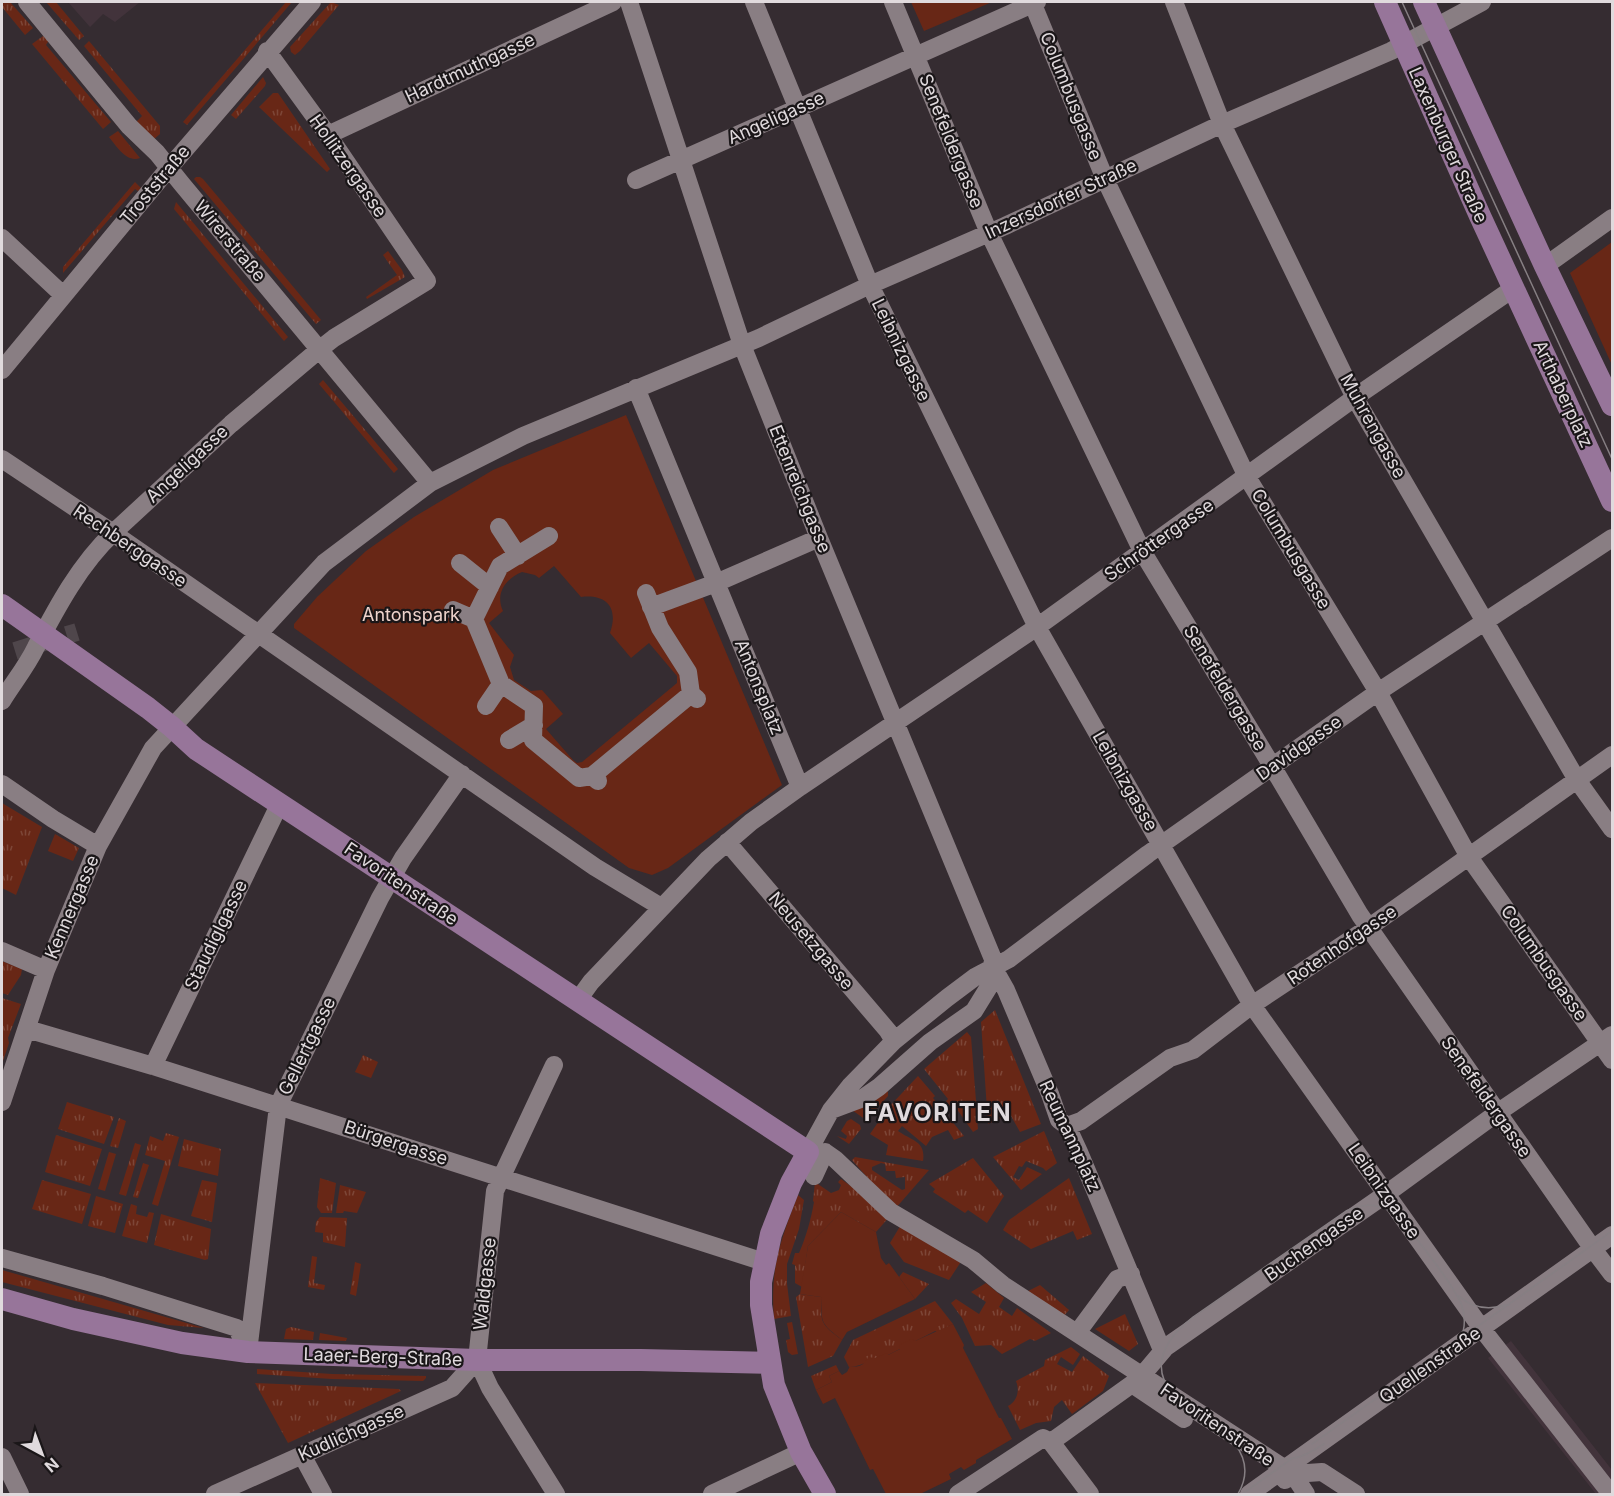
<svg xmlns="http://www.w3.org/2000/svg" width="1614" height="1496" font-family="Inter,sans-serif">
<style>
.built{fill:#42333b}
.grass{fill:url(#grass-tufts);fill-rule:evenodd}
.green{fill:#682716;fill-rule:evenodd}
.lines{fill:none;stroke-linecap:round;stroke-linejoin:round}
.minor-tunnel{stroke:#4f464b;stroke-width:18;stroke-dasharray:18 9;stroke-linecap:butt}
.minor{stroke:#897e83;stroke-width:18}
.major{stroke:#97759a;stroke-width:22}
.tram{stroke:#867f83;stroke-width:1.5}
.labels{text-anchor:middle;stroke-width:4.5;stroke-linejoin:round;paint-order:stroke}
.street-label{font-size:18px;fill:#e0dadd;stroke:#1a1618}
.park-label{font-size:18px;fill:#eed3cc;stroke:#1a1618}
.district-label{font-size:24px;font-weight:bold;letter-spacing:1.5px;fill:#e0dadd;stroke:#1a1618}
</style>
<defs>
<pattern id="grass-tufts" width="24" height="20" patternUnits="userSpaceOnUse" patternTransform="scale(1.5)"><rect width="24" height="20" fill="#682716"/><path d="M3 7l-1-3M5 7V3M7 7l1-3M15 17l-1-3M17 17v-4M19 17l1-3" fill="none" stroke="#7d4637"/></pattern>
</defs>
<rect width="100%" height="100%" fill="#352c31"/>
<path class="built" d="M68,2H140L115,22L103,14L90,27Z
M1511,1341L1612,1470V1494H1596L1488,1358Z"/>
<path class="grass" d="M2,2H10L33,28L25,35L2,7Z
M46,2H56L84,36L79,40Z
M286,2H292L187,125L183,122Z
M331,2L339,5L300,51L295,55L291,52L290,47Z
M43,36L49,40L46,45L111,122L103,129L32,44Z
M89,41L160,126V134L153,140L136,122L142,116L84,46Z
M263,77L266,83L265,86L236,119L231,115Z
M273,93H278L330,169L327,172L259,107Z
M118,131L140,158C127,163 117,147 109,137Z
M196,177H200L203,179L321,320L316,324L194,179Z
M135,182L141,188L138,191L135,189L63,273V267Z
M176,202L288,337L284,341L174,209Z
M388,251L402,270L405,277L367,299L366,297L397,275L383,255Z
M323,380L398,469L394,473L319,384Z
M2,803L42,827L16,895L2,888Z
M55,834L79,848L73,861L48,851Z
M2,961L22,969L21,975L8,995L2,993Z
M2,998L21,1004L8,1038L9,1043L2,1064Z
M995,1010L1041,1124L1020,1132L1010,1114L988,1124L981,1022Z
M967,1032L971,1037L976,1101H979V1109L976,1110L978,1129L973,1132L956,1108L953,1110L946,1101L948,1099L924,1069Z
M363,1055L378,1062L371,1078L355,1072Z
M918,1076L935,1096L933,1098L964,1136L954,1140L948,1130L932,1137L926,1146L902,1126L898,1131C912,1141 926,1141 923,1161L886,1155L888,1145L870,1134L888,1108Z
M884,1087L888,1092V1096L866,1120L852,1110Z
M67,1102L114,1117L104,1144L58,1129Z
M119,1118L126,1121L118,1148L110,1146Z
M851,1119L860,1125L861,1129L849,1144L837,1136L846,1139L847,1136L841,1131L847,1121Z
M1044,1131L1057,1163L1046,1171L1043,1168L1026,1161L1022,1167L1019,1166L1013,1177L1019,1180L1027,1167L1042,1174L1021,1190L993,1157Z
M166,1133L179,1137L158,1206L152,1204L165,1161L145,1155L150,1136L163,1141Z
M56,1135L102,1149L90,1186L45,1172Z
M184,1139L221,1149L218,1176L178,1166Z
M135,1143L141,1145L126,1196L119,1194Z
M109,1152L116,1154L105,1191L98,1189Z
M855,1157L929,1170L895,1209L852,1160ZM881,1163L885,1164L886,1171H895L896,1178L905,1177V1189L902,1190L872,1170V1167Z
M973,1158L1004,1196L987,1223L968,1210L965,1213L933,1192L935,1189L929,1184Z
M143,1163L149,1165L138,1198L133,1197Z
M320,1178L336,1183L332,1213H321L317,1207Z
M1069,1178L1092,1234L1077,1240L1073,1231L1031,1249L1003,1230L1009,1220Z
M841,1179L891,1215L876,1232L841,1212L808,1246L802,1287L795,1283V1265L792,1264L795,1253H799C806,1237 811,1219 814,1202L813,1201L815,1182L831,1193L839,1190L841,1185L838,1182Z
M42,1180L91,1194L82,1224L32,1209Z
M202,1180L217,1183L212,1222L191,1216Z
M340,1185L366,1192L357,1213L344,1211L343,1213H336Z
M798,1195L804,1200L799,1229L787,1264V1284L791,1316L774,1319C770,1267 780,1242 798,1195Z
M96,1196L123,1204L115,1233L88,1226Z
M131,1204L137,1206L136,1214L147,1217L149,1212L154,1213L147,1243L122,1236Z
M161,1214L211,1229L208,1259L205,1260L154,1245Z
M320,1217L347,1218L345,1247L323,1242V1233L315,1232L316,1222Z
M902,1223L964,1257L949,1280L904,1262L890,1243Z
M312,1256L317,1257L314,1283L325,1285L324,1290L308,1287Z
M355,1262L361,1264L356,1296L350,1294Z
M2,1270L204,1328L168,1325L2,1282Z
M903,1272L929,1284L915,1299L899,1277Z
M986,1283L1004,1298L999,1307L1012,1316L1017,1308L1051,1333L1035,1341L1030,1339L1002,1354L991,1345L975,1346L962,1318L951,1303L956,1299L979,1314L986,1302L971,1292Z
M1040,1285L1069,1310L1063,1317L1026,1292Z
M800,1294L821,1297C821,1324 820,1323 842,1340L833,1356L808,1367L796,1297Z
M935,1301L953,1324L937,1332L935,1331L888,1355C874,1356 863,1367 849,1367L844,1357L853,1340Z
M1125,1314L1138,1344L1129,1351L1095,1329Z
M792,1322L798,1354L792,1355L788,1352L786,1340L790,1339L787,1323Z
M291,1327L314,1332L313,1340L284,1339L286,1329Z
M320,1333L347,1338L346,1341L319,1340Z
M1071,1347L1080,1354L1073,1365L1061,1357L1057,1364L1072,1372L1083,1356L1109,1376L1103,1391L1072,1414L1062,1400L1054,1407L1051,1421L1036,1423L1020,1430L1008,1406C1017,1401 1020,1391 1016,1381L1044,1366L1045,1360Z
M836,1365L839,1371L829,1376L832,1382L816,1390L811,1376Z
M257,1369L332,1374L426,1376V1378L423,1381L332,1379L257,1374Z
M255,1383L399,1389L401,1391L288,1443Z"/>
<path class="green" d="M911,2H992L924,31Z
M1612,242V365L1570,273Z
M626,415L782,785L668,868L652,875L629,868L294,628V624L317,597L366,551L414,517L493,470ZM554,566L581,597C606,594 619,607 610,633L631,658L649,643L677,676V683L671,688L582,762L577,763L573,760L546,729L563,714L542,690L531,691L514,680L510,667L514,655L489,623L503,611C495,594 505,579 522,572L535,575L539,578Z
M841,1212L876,1232L881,1258L886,1265L889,1263L915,1299L847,1332L842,1340C820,1322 822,1325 821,1297L800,1294L808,1246Z
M953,1324L964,1345L963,1348L999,1418H1001L1012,1439L976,1460V1463L964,1470L961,1467L949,1474L951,1479L920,1494H886L873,1469L870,1470L835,1398L823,1404L816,1390L832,1382L829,1376L839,1371L842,1375L847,1372L850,1366C858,1368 865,1365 868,1357L875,1358L887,1353L888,1355L900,1349L899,1345L912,1339L915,1341Z"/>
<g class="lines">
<path class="minor-tunnel" d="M15,651L77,632"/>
<path class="minor" d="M27,2L129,126L157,153L181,183L430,483
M629,2L742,345L819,538L993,959L990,985L974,1011L930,1042L879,1087L863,1098L831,1110
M754,2L870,285L1037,627L1252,1005L1482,1329L1611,1494
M893,2L989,233L1142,551L1272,766L1360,915L1593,1249L1612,1274
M1032,2L1105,179L1247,477L1378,692L1469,857L1612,1060
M1174,2L1222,124L1355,398L1577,780L1612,829
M328,135L613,2
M636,180L1037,2
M2,238L63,295
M1545,266L1612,218
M2,370L169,168L312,2
M636,388L800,787
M2,459L113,533L595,867L661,907
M499,527L518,556
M549,536L500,566L474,619L501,684L534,706L533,740L579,778L592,776
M460,563L490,587
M646,593L660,628L688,672L691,694
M651,607L716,583L819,538
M453,610L474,619
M2,701C13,683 27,666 36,647C57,607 80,564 113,533L231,424L320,349L334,338L427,281L328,135L267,51
M486,706L501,684
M509,740L534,725
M598,781L592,776L691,694L697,699
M2,784L53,819L98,846
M727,842L888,1031L894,1041
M2,951L46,970
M993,967L1006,990L1050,1094L1059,1120L1067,1126L1079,1152L1162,1350
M578,1000L591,982L708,859L751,822L800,787L1037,627L1364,391L1514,288
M27,1029L153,1066L764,1262
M554,1065L495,1191L477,1360L490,1388L556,1494
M153,1066L280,803
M2,1102L46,970L98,846L153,748L324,563L430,483L523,436L759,338L870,285L1005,226L1222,124L1391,51L1482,2
M1067,1126L1081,1121L1170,1058L1193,1050L1252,1005L1368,928L1612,755
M808,1152L831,1110L850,1086L894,1041L947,998L975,977L1009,959L1148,854L1378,692L1612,538
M814,1176L825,1152L835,1159L891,1212L973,1260L1003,1285L1293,1474L1306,1494
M2,1258L103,1286L237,1328L247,1351
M1077,1333L1117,1279L1131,1274
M248,1352L278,1106L380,898L403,858L462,774
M1132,1384L1184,1419
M1051,1442L1139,1379L1166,1347L1386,1194L1497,1113L1612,1035
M302,1455L323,1494
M2,1457L20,1494
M1285,1480L1293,1474L1322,1472L1356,1494
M215,1494L452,1388L477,1360
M712,1494L801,1452
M958,1494L1043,1438L1051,1442L1090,1494
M1249,1494L1612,1235"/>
<path class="major" d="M1385,2L1480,216L1612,501
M1424,2L1545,266L1612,405
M2,605L148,708L172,727L196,749L808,1152L791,1183L771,1234L761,1282V1305L774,1385L801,1452L825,1494
M2,1299L73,1319L182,1343L248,1352L477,1360H641L770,1363"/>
<path class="tram" d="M1402,2L1612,459
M1459,1296C1473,1309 1489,1310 1506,1305
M1235,1444C1247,1460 1248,1477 1238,1494
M1312,1444L1612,1231
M1324,1444C1312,1451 1300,1459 1286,1459C1261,1460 1240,1445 1219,1432C1169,1401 1132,1365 1193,1317L1346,1211C1358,1205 1373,1203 1386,1209C1404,1217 1451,1283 1461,1303C1468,1322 1464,1343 1448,1356
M1242,1494L1293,1458"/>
</g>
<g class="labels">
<g class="street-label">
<text transform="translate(470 68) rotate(-25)" y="6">Hardtmuthgasse</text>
<text transform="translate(1071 96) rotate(68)" y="6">Columbusgasse</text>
<text transform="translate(776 118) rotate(-24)" y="6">Angeligasse</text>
<text transform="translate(951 141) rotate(68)" y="6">Senefeldergasse</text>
<text transform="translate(1448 145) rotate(66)" y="6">Laxenburger Straße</text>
<text transform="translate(348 166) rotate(55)" y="6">Hollitzergasse</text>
<text transform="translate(155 185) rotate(-50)" y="6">Troststraße</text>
<text transform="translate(1061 199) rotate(-25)" y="6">Inzersdorfer Straße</text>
<text transform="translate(230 241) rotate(50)" y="6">Wirerstraße</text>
<text transform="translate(901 350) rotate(64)" y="6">Leibnizgasse</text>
<text transform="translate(1563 394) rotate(65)" y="6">Arthaberplatz</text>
<text transform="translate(1373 426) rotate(61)" y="6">Muhrengasse</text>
<text transform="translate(187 464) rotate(-43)" y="6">Angeligasse</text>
<text transform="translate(800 489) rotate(68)" y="6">Ettenreichgasse</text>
<text transform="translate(1159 540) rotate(-35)" y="6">Schröttergasse</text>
<text transform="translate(130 546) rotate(34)" y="6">Rechberggasse</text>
<text transform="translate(1291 549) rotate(59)" y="6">Columbusgasse</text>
<text transform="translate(759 687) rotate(68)" y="6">Antonsplatz</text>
<text transform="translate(1225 688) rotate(59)" y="6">Senefeldergasse</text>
<text transform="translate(1299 748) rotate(-35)" y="6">Davidgasse</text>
<text transform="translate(1125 781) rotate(60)" y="6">Leibnizgasse</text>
<text transform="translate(401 884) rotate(34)" y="6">Favoritenstraße</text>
<text transform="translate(72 907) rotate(-67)" y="6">Kennergasse</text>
<text transform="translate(216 935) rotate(-64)" y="6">Staudiglgasse</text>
<text transform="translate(811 941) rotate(50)" y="6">Neusetzgasse</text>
<text transform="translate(1342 945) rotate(-34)" y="6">Rotenhofgasse</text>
<text transform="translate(1544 963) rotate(55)" y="6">Columbusgasse</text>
<text transform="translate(307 1046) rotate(-64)" y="6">Gellertgasse</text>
<text transform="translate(1486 1097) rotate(55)" y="6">Senefeldergasse</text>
<text transform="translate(1070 1136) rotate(65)" y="6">Reumannplatz</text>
<text transform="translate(396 1143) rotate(18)" y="6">Bürgergasse</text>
<text transform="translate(1384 1191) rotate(55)" y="6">Leibnizgasse</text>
<text transform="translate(1314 1244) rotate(-35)" y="6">Buchengasse</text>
<text transform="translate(485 1284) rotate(-84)" y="6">Waldgasse</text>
<text transform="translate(383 1357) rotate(2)" y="6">Laaer-Berg-Straße</text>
<text transform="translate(1430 1365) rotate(-35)" y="6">Quellenstraße</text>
<text transform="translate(1217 1425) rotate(34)" y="6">Favoritenstraße</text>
<text transform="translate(351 1433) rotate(-24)" y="6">Kudlichgasse</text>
</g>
<g class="park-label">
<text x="411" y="621">Antonspark</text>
</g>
<g class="district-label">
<text x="938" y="1121">FAVORITEN</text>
</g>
</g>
<rect width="1614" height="1496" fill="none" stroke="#e0dadd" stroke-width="6"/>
<g transform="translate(42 1454) rotate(139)" stroke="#1a1618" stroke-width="4.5" paint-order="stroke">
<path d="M0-4.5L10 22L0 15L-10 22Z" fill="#e0dadd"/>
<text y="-9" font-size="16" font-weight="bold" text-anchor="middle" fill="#e0dadd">N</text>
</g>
</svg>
